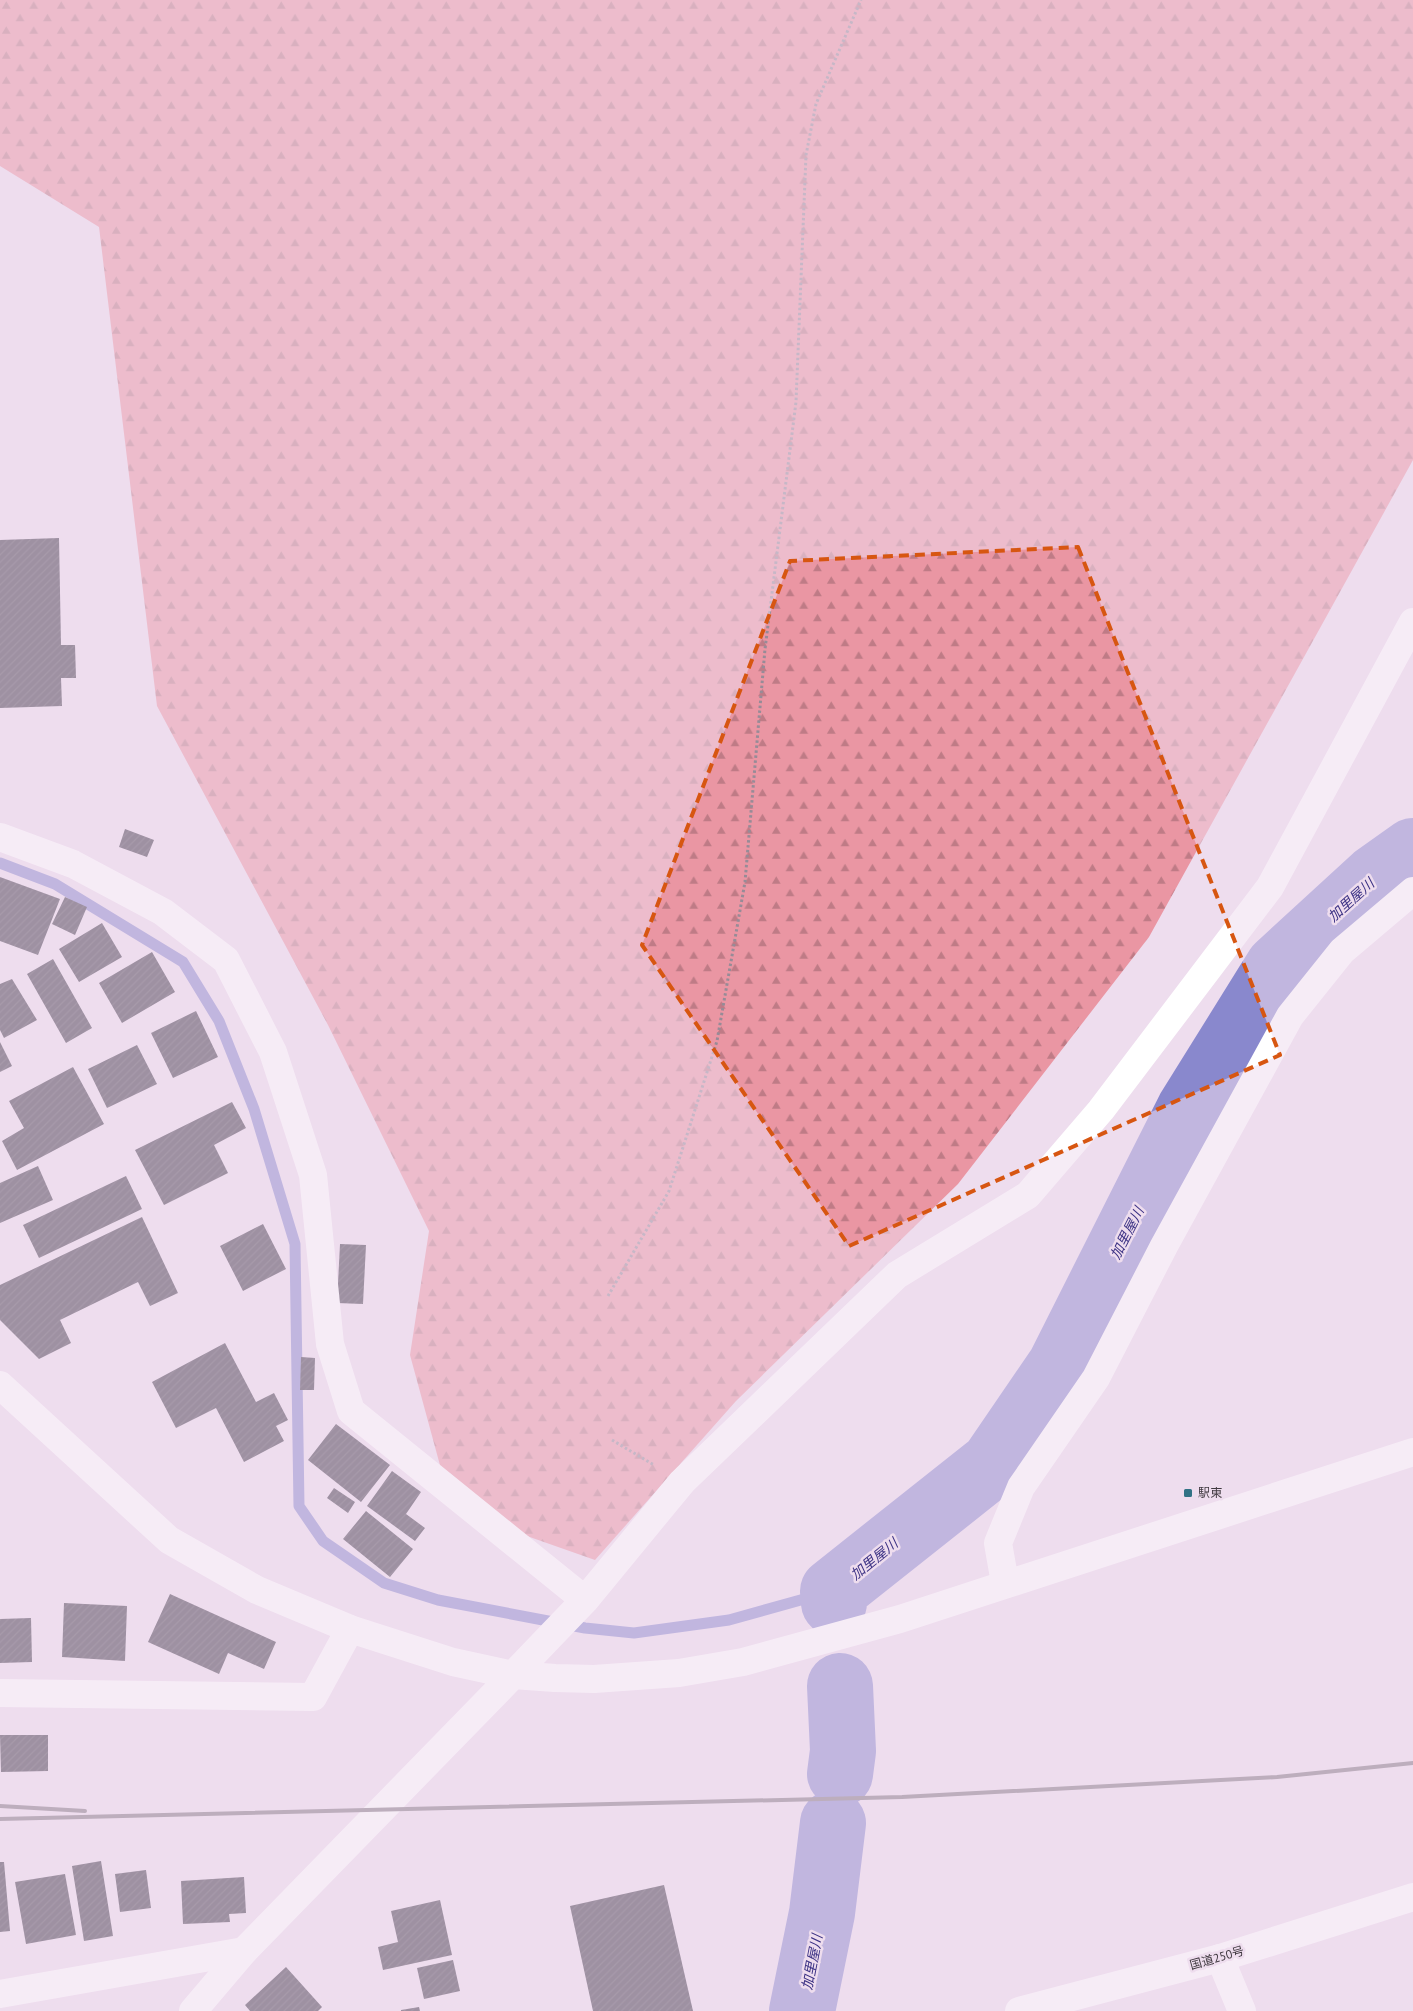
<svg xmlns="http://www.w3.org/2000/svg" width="1413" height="2011" font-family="'PT Sans','Noto Sans JP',sans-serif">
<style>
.forest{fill:url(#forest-firs)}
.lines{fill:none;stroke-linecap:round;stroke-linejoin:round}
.stream{stroke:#8988cd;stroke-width:11}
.river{stroke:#8988cd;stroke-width:66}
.building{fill:url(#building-hatch)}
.path{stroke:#978b97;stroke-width:3;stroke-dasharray:2.5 2.5;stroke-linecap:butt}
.street{stroke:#fff;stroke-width:28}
.secondary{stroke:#fff;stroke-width:28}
.highway{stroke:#fff;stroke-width:28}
.rail{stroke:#817681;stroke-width:4}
.marked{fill:none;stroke:#d75611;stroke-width:4;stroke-dasharray:10 6;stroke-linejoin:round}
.poi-dot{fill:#317285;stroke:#ede;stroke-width:2}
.labels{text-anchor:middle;stroke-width:5;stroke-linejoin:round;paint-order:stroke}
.poi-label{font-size:12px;fill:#3f383f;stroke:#ede;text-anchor:start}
.street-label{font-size:12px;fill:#3f383f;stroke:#ede}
.water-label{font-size:14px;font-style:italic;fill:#3c3284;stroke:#ede}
</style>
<defs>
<pattern id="forest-firs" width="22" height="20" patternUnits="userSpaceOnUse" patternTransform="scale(1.25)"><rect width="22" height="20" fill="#ea96a3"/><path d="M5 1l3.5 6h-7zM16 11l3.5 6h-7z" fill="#bf7b86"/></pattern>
<pattern id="building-hatch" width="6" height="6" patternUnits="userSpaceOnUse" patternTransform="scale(1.25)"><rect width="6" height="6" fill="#3c3545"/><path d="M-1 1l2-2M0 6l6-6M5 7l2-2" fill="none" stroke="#514a58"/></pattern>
</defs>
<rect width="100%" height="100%" fill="#ede"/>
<path class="forest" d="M0,0H1413V460L1149,937L958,1184L736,1401L595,1560L524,1535L444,1480L410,1355L429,1231L328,1025L157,706L99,227L0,166Z"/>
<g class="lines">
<path class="stream" d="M0,863L55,884L183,962L219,1021L254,1109L295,1244L299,1506L323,1541L384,1583L438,1600L585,1628L634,1633L729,1620L833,1591"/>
<path class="river" d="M834,1603L833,1591L993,1464L1060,1366L1189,1110L1278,967L1375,878L1413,851
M840,1686L843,1751L840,1774
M802,2011L822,1913L833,1823"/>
</g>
<path class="building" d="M59,538L61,645H75L76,678H61L62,706L0,708V540Z
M125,829L154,840L147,857L119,847Z
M0,877L60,899L38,955L0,941Z
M65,897L87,907L75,935L52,924Z
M102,923L122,957L79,982L59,949Z
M152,952L175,992L122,1023L99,983Z
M53,959L92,1028L66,1043L27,974Z
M12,979L37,1020L4,1038L0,1030V984Z
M196,1011L218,1057L173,1078L151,1033Z
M0,1042L12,1066L0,1072Z
M137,1045L157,1084L107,1108L88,1069Z
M73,1067L104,1124L17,1170L2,1141L24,1128L9,1101Z
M232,1102L246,1128L214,1145L228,1173L164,1205L135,1150Z
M38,1166L53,1200L0,1223V1183Z
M126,1176L142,1209L39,1258L23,1225Z
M142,1217L178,1293L150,1306L138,1282L60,1320L71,1343L39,1359L0,1320V1285Z
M263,1224L286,1269L243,1291L220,1246Z
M340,1244L366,1245L363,1304L337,1303Z
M225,1343L256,1402L274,1393L288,1420L276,1426L284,1441L244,1462L216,1408L176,1428L152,1382Z
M301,1357L315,1358L314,1390H300Z
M336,1424L390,1465L361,1502L308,1460Z
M392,1471L421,1492L406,1514L425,1528L415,1541L367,1506Z
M334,1488L355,1502L348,1513L327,1498Z
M366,1511L413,1549L390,1577L343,1539Z
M170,1594L276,1642L264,1669L228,1653L219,1674L148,1642Z
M64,1603L127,1606L125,1661L62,1657Z
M31,1618L32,1662L0,1663V1619Z
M0,1735H48V1771L1,1772Z
M101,1861L113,1936L84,1941L72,1866Z
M0,1862H4L10,1931L0,1932Z
M146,1870L151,1908L120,1912L115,1874Z
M65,1874L76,1935L26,1944L15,1882Z
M244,1877L246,1913L229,1914L230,1922L183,1924L181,1881Z
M664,1885L693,2011H593L570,1906Z
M440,1900L452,1955L383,1970L378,1947L398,1942L391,1911Z
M453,1960L460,1991L424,1999L417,1968Z
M286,1967L322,2007L318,2011H250L245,2005Z
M419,2007L420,2011H401V2010Z"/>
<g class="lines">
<path class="path" d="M608,1296L669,1191L717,1041L745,882L765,649L796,402L806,155L816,104L861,0
M612,1440L654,1465"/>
<path class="street" d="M0,837L73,864L163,912L226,960L273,1052L313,1175L330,1344L351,1411L585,1600
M1005,1583L998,1543L1021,1487L1096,1378L1164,1246L1290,1016L1342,951L1413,891
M513,1675L585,1600L682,1482L897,1275L1028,1195L1101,1110L1270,887L1413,622
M0,1693L313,1697L350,1629
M1220,1958L1242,2011
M0,1994L244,1951"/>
<path class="secondary" d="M0,1385L169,1540L257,1590L350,1629L453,1662L513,1675L555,1678L594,1679L679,1673L743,1662L900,1619L1413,1452
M193,2011L244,1951L513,1675"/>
<path class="highway" d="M1019,2011L1220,1958L1413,1897"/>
<path class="rail" d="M0,1806L85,1811
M0,1819L902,1797L1277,1777L1413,1763"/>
</g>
<path d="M0 0H1413V2011H0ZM1078,547L1280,1055L849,1246L642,945L790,561Z" fill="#ede" fill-opacity=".55" fill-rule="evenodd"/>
<path class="marked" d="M1078,547L1280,1055L849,1246L642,945L790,561Z"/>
<rect class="poi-dot" x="1183" y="1488" width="10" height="10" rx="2.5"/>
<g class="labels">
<g class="poi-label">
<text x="1198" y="1497">駅東</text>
</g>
<g class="street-label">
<text transform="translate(1217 1958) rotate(-16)" y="4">国道250号</text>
</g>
<g class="water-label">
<text transform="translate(1351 900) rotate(-42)" y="5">加里屋川</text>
<text transform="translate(1127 1233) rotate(-63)" y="5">加里屋川</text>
<text transform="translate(874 1559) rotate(-39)" y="5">加里屋川</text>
<text transform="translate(812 1962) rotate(-79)" y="5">加里屋川</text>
</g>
</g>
</svg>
